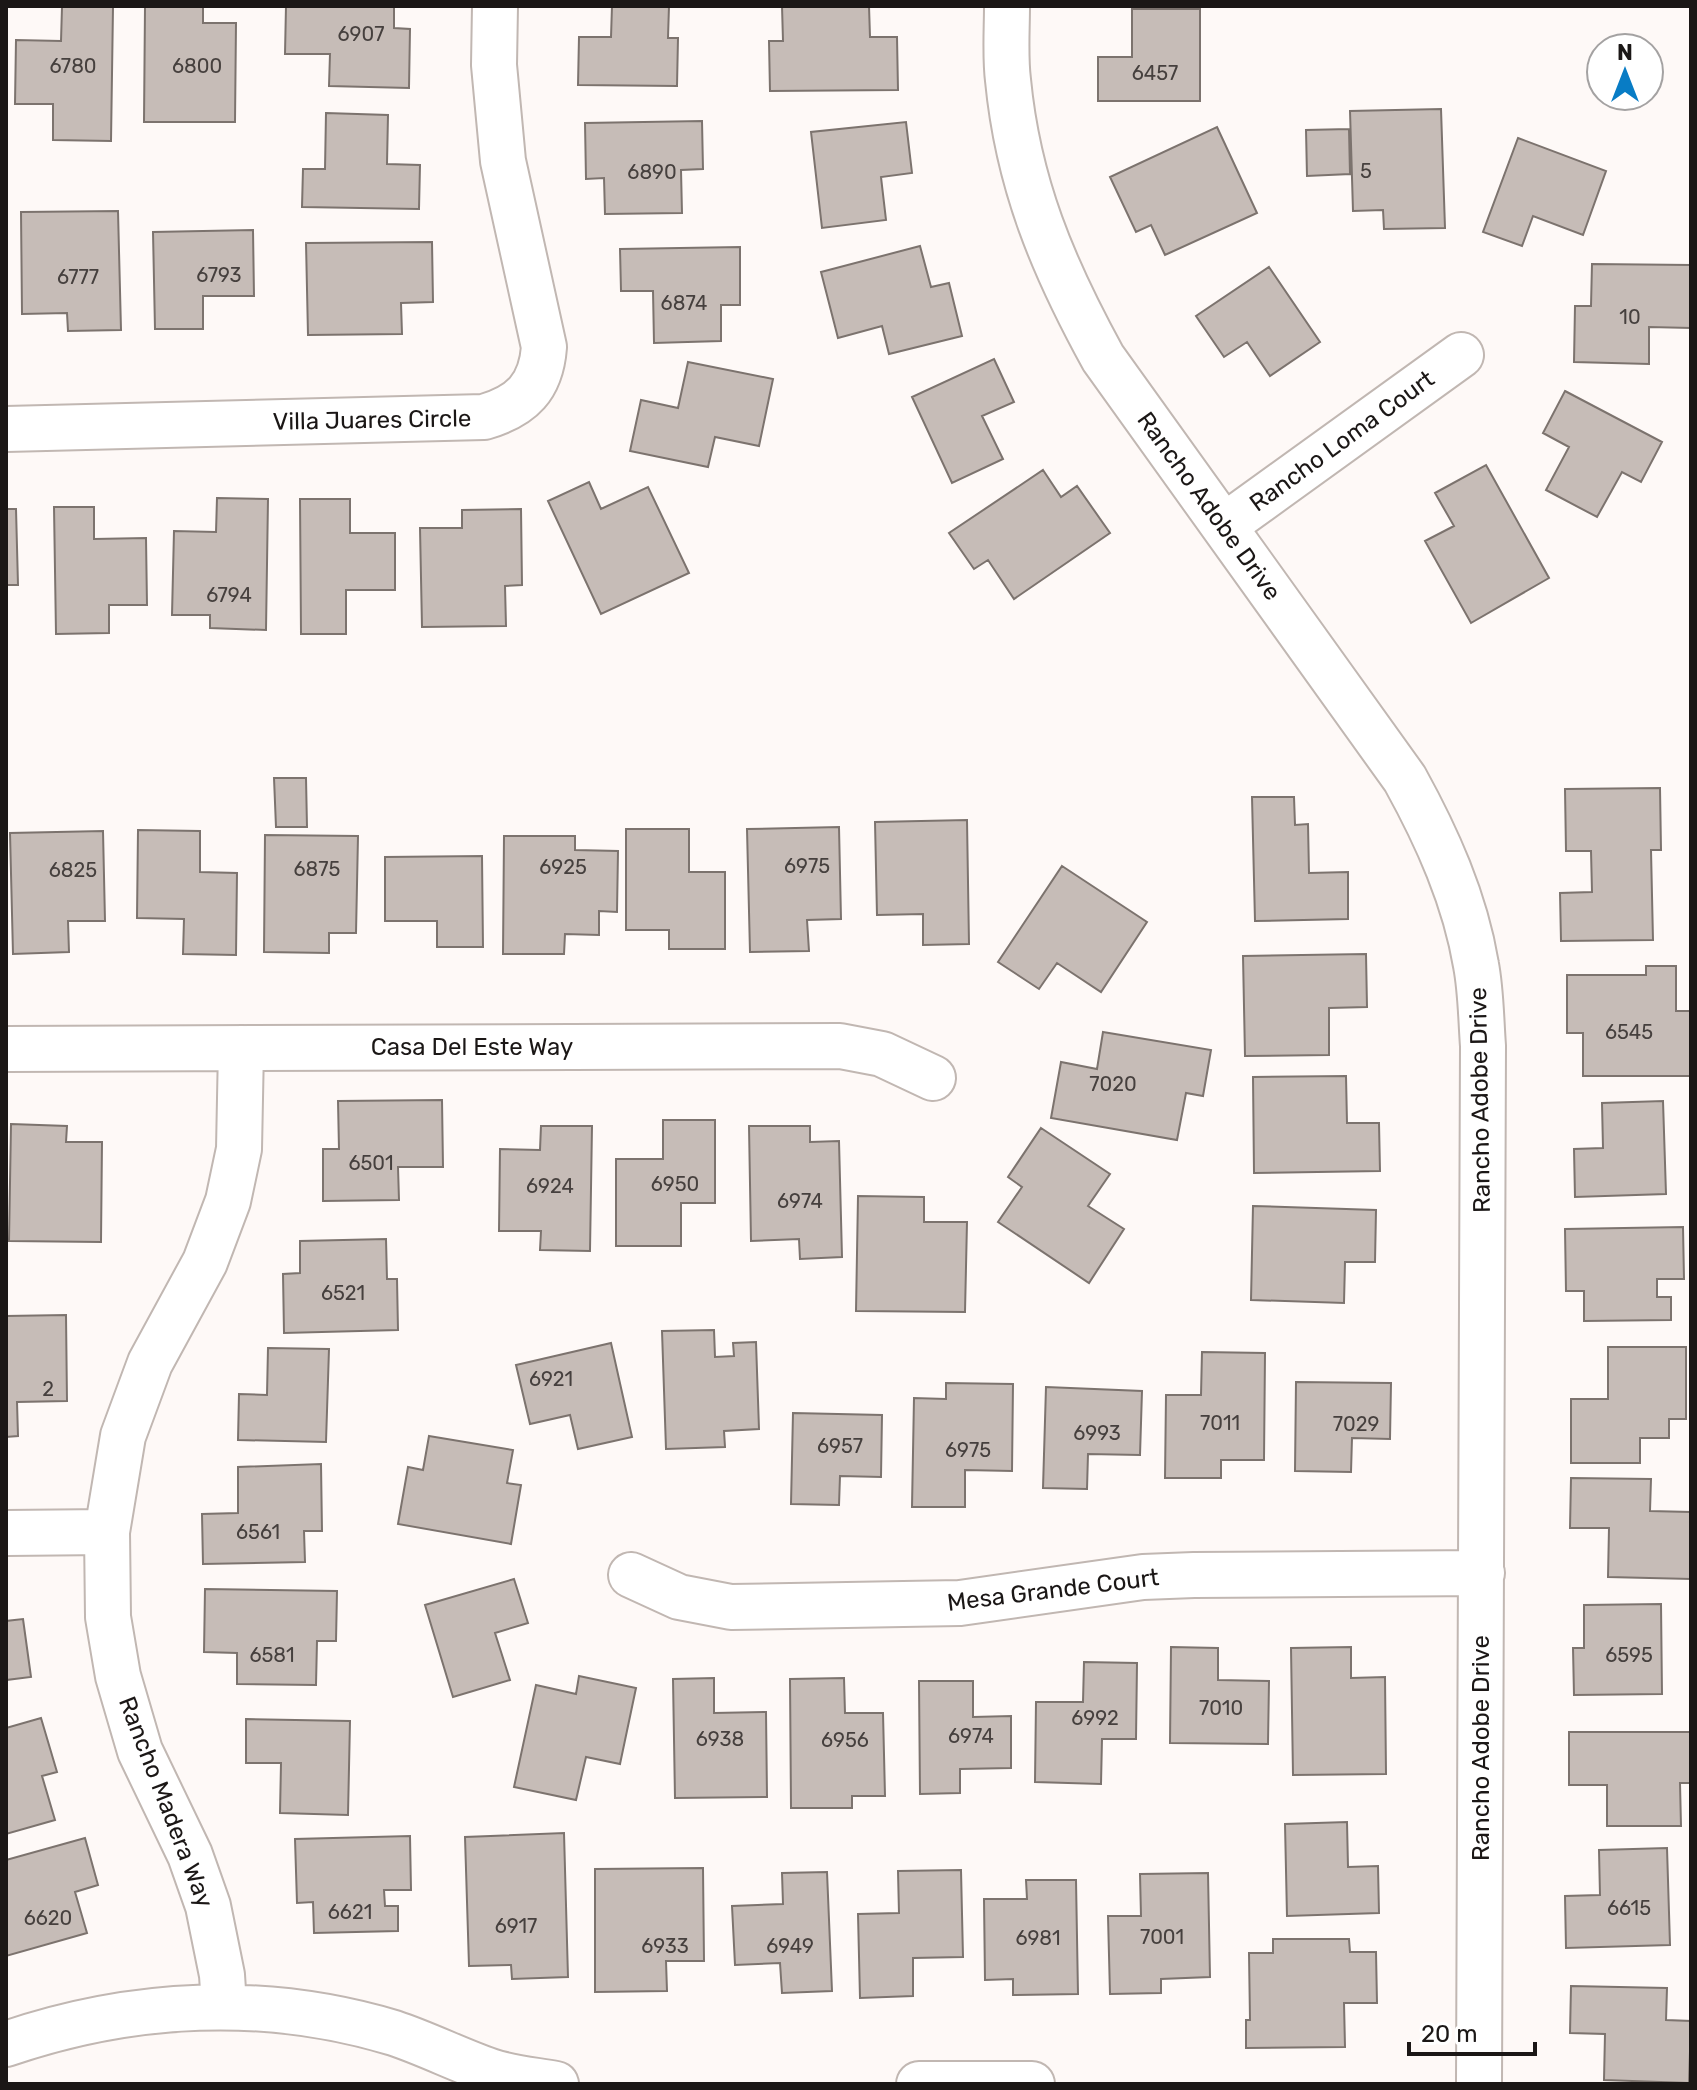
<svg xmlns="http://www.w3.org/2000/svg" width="1697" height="2090" font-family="Rubik,sans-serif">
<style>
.building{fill:#c6bcb7;stroke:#7c736e;stroke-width:2}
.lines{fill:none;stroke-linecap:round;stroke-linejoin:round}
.street-casing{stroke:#c1b7b2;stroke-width:48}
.street{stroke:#fff;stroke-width:44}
.labels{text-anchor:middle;stroke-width:6;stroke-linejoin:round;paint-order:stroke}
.number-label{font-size:20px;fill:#46403e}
.street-label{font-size:24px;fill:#1b1716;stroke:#fff}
</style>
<rect width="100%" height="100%" fill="#fef9f7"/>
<path class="building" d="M286,6H394V28L410,29L409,88L329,86L330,54H285Z
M612,6H669L668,38H678L677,86L578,85L579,37H611Z
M782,6H869L870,37H897L898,90L770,91L769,41H783Z
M62,7H113L111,141L53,140V104H15L16,40L61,41Z
M145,7H203V23H236L235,122H144Z
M1132,9H1200V101H1098V57H1132Z
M1441,109L1445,228L1384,229L1383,210L1353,211L1350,111Z
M326,113L388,115L387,164L420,165L419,209L302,207L303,169H325Z
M702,121L703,169L681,170L682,213L605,214L604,178L586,179L585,123Z
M906,122L912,173L881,177L886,220L822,228L811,132Z
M1217,127L1257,213L1165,255L1151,225L1136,232L1110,177Z
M1349,129L1350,174L1307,176L1306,130Z
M1518,138L1606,171L1583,235L1533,216L1522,246L1483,232Z
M118,211L121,330L68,331L67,313L22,314L21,212Z
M253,230L254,296H203V329H155L153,232Z
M432,242L433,302L401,303L402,334L308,335L306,243Z
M920,246L931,287L949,283L962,336L889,354L882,326L838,338L821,272Z
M740,247V305H721V341L654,343L653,291H621L620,249Z
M1592,264L1691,265V328L1649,327V364L1574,362L1575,306H1591Z
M1269,267L1320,342L1270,376L1247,342L1224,357L1196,316Z
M994,359L1014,402L982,416L1003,459L952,483L912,397Z
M688,362L773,379L759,446L715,437L708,467L630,451L641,400L678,408Z
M1565,391L1662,442L1641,482L1622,472L1597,517L1546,490L1569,447L1543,433Z
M1486,465L1549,578L1471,623L1425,541L1454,526L1435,493Z
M1043,470L1061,497L1077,486L1110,533L1014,599L988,560L974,569L949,533Z
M589,482L601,509L648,487L689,573L601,614L548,501Z
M217,498L268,499L266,630L210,628V615H172L174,531L216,532Z
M300,499H350V533H395V590H346V634H301Z
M54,507H94V539L146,538L147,605H109V633L56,634Z
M6,509H16L18,585H6Z
M521,509L522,585L505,586L506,626L422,627L420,528H462V510Z
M274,778H306L307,827H276Z
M1660,788L1661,850H1651L1653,940L1561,941L1560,893L1592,892L1591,851H1566L1565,789Z
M1252,797H1294L1295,825L1308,824L1309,873L1348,872V919L1255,921Z
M967,820L969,944L923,945V914L877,915L875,822Z
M839,827L841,919L807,920L809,951L750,952L747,829Z
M626,829H689V872H725V949H669V930H626Z
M138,830L200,831V872L237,873L236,955L183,954L184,919L137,918Z
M103,831L105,921H68L69,952L13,954L10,833Z
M265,835L358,836L356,933H329V953L264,952Z
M504,836H575V850L618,851L617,912L599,911V935L565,934L564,954H503Z
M482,856L483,947H437V921H385V857Z
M1062,866L1147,922L1101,992L1057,963L1039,989L998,962Z
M1366,954L1367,1007L1329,1008V1055L1245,1056L1243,956Z
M1646,966H1676V1011H1691V1076H1583V1033H1567V975H1646Z
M1103,1032L1211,1050L1203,1096L1186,1093L1177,1140L1051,1118L1061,1062L1097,1069Z
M1346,1076L1347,1123H1379L1380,1171L1254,1173L1253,1077Z
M442,1100L443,1167H398L399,1200L323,1201V1149H339L338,1101Z
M1663,1101L1666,1194L1575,1197L1574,1149L1603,1148L1602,1103Z
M663,1120H715V1203H681V1246H616V1159H663Z
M11,1124L67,1126L66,1142H102L101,1242L9,1241Z
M541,1126H592L590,1251L540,1250L541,1231H499L500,1149L540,1150Z
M749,1126H810V1142L839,1141L842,1257L800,1259L799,1239L751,1241Z
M1041,1128L1110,1174L1088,1206L1124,1229L1089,1283L998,1222L1022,1187L1008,1177Z
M858,1196L924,1197V1222H967L965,1312L856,1311Z
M1253,1206L1376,1210L1375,1262H1345L1344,1303L1251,1300Z
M1683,1227L1684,1279H1657V1297H1671V1320L1584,1321V1291H1566L1565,1229Z
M386,1239L387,1279H397L398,1330L284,1333L283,1274L300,1273V1241Z
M66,1315L67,1401L17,1402L18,1436L6,1437V1316Z
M714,1330L715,1357L734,1356L733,1343L756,1342L759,1429L724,1431L725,1447L666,1449L662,1331Z
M611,1343L632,1437L578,1449L570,1415L530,1424L516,1365Z
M1608,1347H1686V1419H1669V1438H1640V1463H1571V1399H1608Z
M268,1348L329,1349L326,1442L238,1440L239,1394L267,1395Z
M1202,1352L1265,1353L1264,1460H1221V1478H1165L1166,1395H1201Z
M1296,1382L1391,1383L1390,1439L1352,1438L1351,1472L1295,1471Z
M946,1383L1013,1384L1012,1471L965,1470V1507H912L914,1398L946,1399Z
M1046,1387L1142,1391L1140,1455L1088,1454L1087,1489L1043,1488Z
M793,1413L882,1415L881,1477L840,1476L839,1505L791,1504Z
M429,1436L513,1450L507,1483L521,1485L511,1544L398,1524L408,1467L423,1470Z
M321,1464L322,1531H304L305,1562L203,1564L202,1514L238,1513V1467Z
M1571,1478L1651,1479L1650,1511L1691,1512V1579L1608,1577L1609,1528H1570Z
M514,1579L528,1623L495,1633L510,1680L453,1697L425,1605Z
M205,1589L337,1591L336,1641H317L316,1685L237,1684V1653L204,1652Z
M1661,1604L1662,1694L1574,1695L1573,1648H1584V1605Z
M23,1619L31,1677L6,1680V1621Z
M1171,1647L1218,1648V1680L1269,1681L1268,1744L1170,1743Z
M1351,1647V1678L1385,1677L1386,1774L1293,1775L1291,1648Z
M1084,1662L1137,1663L1136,1739H1102L1101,1784L1035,1782L1036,1702H1083Z
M579,1676L636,1688L620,1764L586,1757L576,1800L514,1787L536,1685L576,1694Z
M714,1678V1713L766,1712L767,1797L675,1798L673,1679Z
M844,1678L845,1713H883L885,1796H852V1808H791L790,1679Z
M919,1681H973V1717L1011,1716V1768L960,1769V1793L920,1794Z
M41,1718L57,1772L42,1776L55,1820L6,1834V1728Z
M246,1719L350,1721L348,1815L280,1813L281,1763H246Z
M1569,1732H1691V1783H1680L1681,1826H1607V1785H1569Z
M1347,1822L1348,1867L1378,1866L1379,1913L1287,1916L1285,1824Z
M564,1833L568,1977L512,1979L511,1965L469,1966L465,1837Z
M410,1836L411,1890H384L385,1906H398V1931L314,1933L313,1902L297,1903L295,1839Z
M85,1838L98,1885L75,1892L87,1933L6,1956V1860Z
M1667,1848L1670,1945L1566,1948L1565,1896L1600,1895L1599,1850Z
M703,1868L704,1961H666L667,1991L595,1992V1869Z
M961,1870L963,1957L913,1958V1996L860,1998L858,1914L899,1913L898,1871Z
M827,1872L832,1991L782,1993L780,1963L735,1965L732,1906L783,1904L782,1873Z
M1208,1873L1210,1977L1161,1979V1993L1110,1994L1108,1916H1141L1140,1874Z
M1026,1880H1076L1078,1994L1013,1995V1979L985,1980L984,1899H1027Z
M1273,1939H1349L1350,1952H1376L1377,2003H1344L1345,2047L1246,2048V2020H1250L1249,1953H1273Z
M1571,1986L1667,1988L1666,2020L1691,2021L1689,2083L1604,2080L1605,2034L1570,2033Z"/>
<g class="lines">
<g class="street-casing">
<path id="street" d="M1007,6C1007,30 1005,56 1008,80C1018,184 1053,267 1103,358L1405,779C1437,837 1465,899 1476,965C1481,991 1481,1019 1483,1046L1479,2084
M6,429L484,417C522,406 541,387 544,347L503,161L494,65L495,6
M1224,526L1461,355
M6,1049L840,1046L882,1054L933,1078
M6,1533L107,1532
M631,1575L679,1597L731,1607L960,1603L1143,1577L1194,1575L1482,1573
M224,2006L222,1975L208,1906L190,1855L140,1751L118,1676L108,1617L107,1532L123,1436L150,1363L205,1262L228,1201L239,1149L241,1048
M6,2044C132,2001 265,1994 394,2033C427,2044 458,2060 490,2071C511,2078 534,2080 556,2084
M919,2084H1032"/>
</g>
<use href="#street" class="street"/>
</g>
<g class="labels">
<g class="number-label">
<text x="361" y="41">6907</text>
<text x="73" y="73">6780</text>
<text x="197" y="73">6800</text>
<text x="1155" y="80">6457</text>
<text x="1366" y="178">5</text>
<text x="652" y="179">6890</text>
<text x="219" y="282">6793</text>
<text x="78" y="284">6777</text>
<text x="684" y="310">6874</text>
<text x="1630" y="324">10</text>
<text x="229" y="602">6794</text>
<text x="807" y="873">6975</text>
<text x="563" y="874">6925</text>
<text x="317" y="876">6875</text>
<text x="73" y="877">6825</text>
<text x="1629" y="1039">6545</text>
<text x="1113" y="1091">7020</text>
<text x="371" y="1170">6501</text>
<text x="675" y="1191">6950</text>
<text x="550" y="1193">6924</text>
<text x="800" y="1208">6974</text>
<text x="343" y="1300">6521</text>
<text x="551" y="1386">6921</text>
<text x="48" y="1396">2</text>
<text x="1220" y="1430">7011</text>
<text x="1356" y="1431">7029</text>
<text x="1097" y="1440">6993</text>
<text x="840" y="1453">6957</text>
<text x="968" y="1457">6975</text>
<text x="258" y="1539">6561</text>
<text x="272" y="1662">6581</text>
<text x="1629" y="1662">6595</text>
<text x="1221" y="1715">7010</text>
<text x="1095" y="1725">6992</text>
<text x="971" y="1743">6974</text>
<text x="720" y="1746">6938</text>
<text x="845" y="1747">6956</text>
<text x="1629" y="1915">6615</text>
<text x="350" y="1919">6621</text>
<text x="48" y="1925">6620</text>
<text x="516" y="1933">6917</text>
<text x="1162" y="1944">7001</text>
<text x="1038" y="1945">6981</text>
<text x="665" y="1953">6933</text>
<text x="790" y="1953">6949</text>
</g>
<g class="street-label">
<text transform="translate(372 420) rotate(-1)" y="8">Villa Juares Circle</text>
<text transform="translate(1342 441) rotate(-36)" y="8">Rancho Loma Court</text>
<text transform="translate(1209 506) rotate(54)" y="8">Rancho Adobe Drive</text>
<text x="472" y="1055">Casa Del Este Way</text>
<text transform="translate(1480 1100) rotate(-91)" y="8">Rancho Adobe Drive</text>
<text transform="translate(1053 1590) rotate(-7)" y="8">Mesa Grande Court</text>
<text transform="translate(1481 1748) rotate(-90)" y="8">Rancho Adobe Drive</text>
<text transform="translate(166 1802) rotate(69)" y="8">Rancho Madera Way</text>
</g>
</g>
<rect width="1697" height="2090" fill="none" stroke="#1b1716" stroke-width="16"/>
<g transform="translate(1625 72)"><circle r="38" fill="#ffffff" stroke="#a4a2a2" stroke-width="2"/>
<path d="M0-6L14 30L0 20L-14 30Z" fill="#087cc5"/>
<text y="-12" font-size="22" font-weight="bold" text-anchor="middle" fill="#1b1716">N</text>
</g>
<path d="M1409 2042v12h126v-12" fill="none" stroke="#1b1716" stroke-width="4"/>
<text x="1421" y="2042" font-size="24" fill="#1b1716" stroke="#ffffff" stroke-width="6" paint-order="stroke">20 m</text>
</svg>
